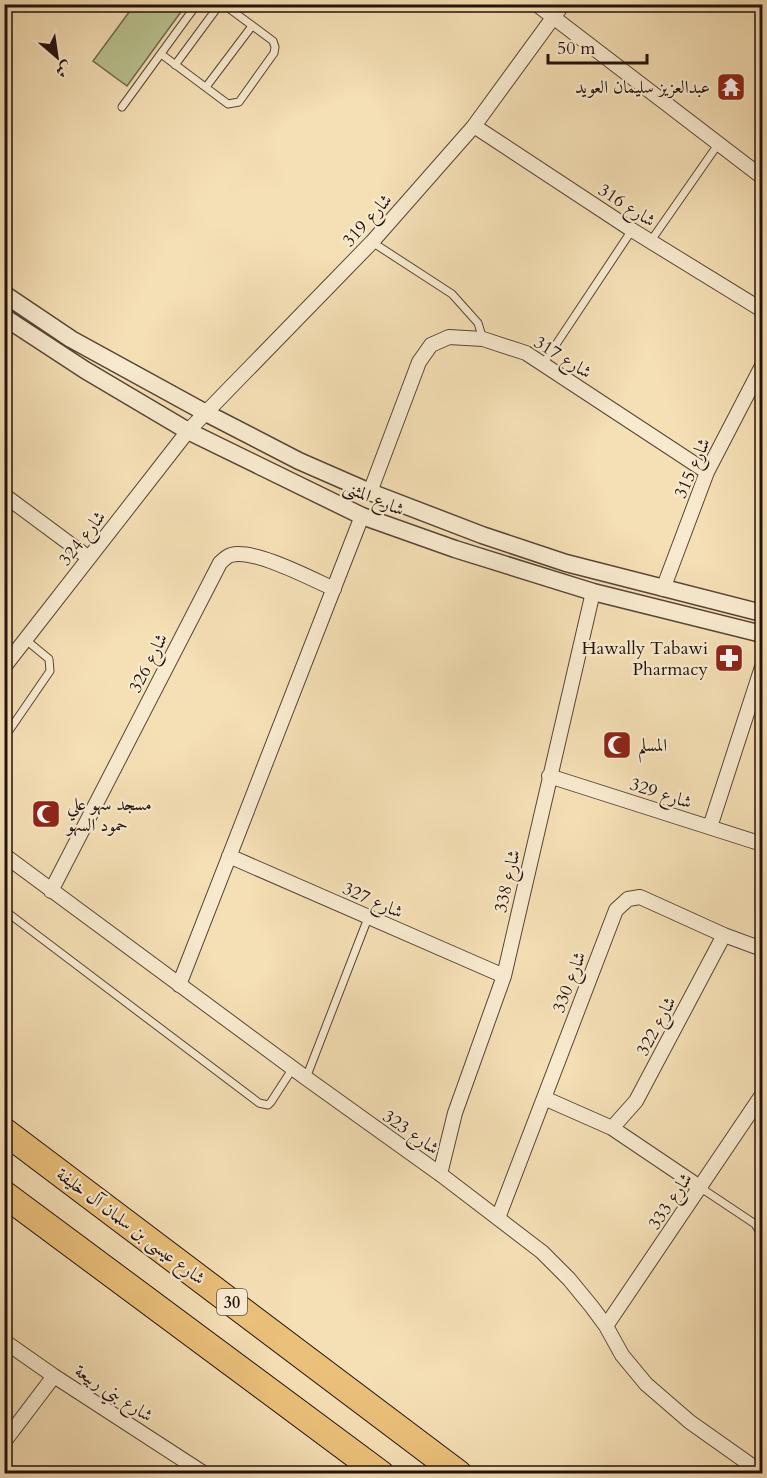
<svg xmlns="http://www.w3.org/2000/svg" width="767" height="1478" font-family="Cardo,Amiri,serif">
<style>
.green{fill:#b9c290;stroke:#6e6a4e;stroke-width:1.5}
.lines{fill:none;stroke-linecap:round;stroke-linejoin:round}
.service-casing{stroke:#584536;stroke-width:9}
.minor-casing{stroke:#584536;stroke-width:16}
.tertiary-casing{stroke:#584536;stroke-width:19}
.motorway-casing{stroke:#23120c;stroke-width:28}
.service{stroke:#f8eacf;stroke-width:7}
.minor{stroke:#f8eacf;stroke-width:14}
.tertiary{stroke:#f8eacf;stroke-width:16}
.motorway{stroke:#eac07a;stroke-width:26}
.labels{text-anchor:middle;stroke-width:4.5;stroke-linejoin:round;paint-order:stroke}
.shield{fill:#f8eacf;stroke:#635346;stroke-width:1.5}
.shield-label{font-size:16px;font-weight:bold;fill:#23120c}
.poi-label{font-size:18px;fill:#23120c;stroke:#f8eacf;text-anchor:end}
.street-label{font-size:18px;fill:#23120c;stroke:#f8eacf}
</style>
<rect width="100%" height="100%" fill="#f5dfb5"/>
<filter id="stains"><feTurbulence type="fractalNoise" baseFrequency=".00333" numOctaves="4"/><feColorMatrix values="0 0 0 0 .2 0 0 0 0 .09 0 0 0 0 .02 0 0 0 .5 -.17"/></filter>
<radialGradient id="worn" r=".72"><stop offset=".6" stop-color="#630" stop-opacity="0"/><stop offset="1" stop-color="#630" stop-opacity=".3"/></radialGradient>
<path class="green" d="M135,4L186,5L127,86L93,61Z"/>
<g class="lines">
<g class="service-casing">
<path id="service" d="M161,54L228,104L239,102L274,53L275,47L273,41L223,4
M175,65L220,4
M206,87L252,26
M122,107L197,4
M372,242L452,294L478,323L483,339
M650,242L719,143
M543,364L632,230
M4,738L50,671L49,659L26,640
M4,910L259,1103L268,1105L271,1102L293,1068
M306,1078L368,918
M701,1188L755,1224L762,1236"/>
</g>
<g class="minor-casing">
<path id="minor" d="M536,4L762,177
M474,126L632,230L762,310
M370,492L419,362L431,345L449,337L483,339L526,353L707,472
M4,495L89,558
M663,589L707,472L762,366
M4,667L188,431L372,242L474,126L563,4
M549,776L762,844
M710,827L762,667
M4,855L306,1078L440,1174L542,1252L569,1279L592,1307L606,1326L622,1355L646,1384L690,1422L762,1473
M229,856L504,976
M51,891L220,563C223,560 227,556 231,555C253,548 312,579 334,589
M179,985L362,516
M544,1098L612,1128L701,1188
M612,1128L636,1101L724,935
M440,1174L455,1113L504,976L593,592
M498,1218L616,910L628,899L640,897L724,935L762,949
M606,1326L762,1095
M4,1341L54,1376L205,1474
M4,1442L54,1376"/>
</g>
<g class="tertiary-casing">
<path id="tertiary" d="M4,294L71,339L206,413L299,461L370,492L482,535L566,563L762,613
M4,317L85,370L188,431L362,516L455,549L593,592L762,634"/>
</g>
<g class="motorway-casing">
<path id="motorway" d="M4,1131L459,1474
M4,1194L381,1474"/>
</g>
<use href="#service" class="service"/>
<use href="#minor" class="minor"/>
<use href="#tertiary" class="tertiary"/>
<use href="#motorway" class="motorway"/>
</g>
<defs>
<g id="temple-square" transform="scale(1.5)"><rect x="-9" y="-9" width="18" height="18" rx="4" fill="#8f2418" stroke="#f8eacf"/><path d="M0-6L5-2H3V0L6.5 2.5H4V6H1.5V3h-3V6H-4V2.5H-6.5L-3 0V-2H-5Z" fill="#fff"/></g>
<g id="pharmacy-square" transform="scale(1.5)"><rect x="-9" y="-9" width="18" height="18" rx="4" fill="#8f2418" stroke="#f8eacf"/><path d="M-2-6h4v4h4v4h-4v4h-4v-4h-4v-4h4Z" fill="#fff"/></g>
<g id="mosque-square" transform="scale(1.5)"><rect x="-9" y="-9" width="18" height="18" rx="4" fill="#8f2418" stroke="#f8eacf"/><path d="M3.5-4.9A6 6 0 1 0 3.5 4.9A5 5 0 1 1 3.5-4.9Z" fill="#fff"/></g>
</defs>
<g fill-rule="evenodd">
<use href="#temple-square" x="731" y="87"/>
<use href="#pharmacy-square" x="729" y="658"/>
<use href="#mosque-square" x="617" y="745"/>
<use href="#mosque-square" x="46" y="814"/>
</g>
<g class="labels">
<rect class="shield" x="217" y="1289" width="30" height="26" rx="4.5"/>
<g class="shield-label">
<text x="232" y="1308">30</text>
</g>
<g class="poi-label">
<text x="710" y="93">عبدالعزيز سليمان العويد</text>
<text x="708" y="654">Hawally Tabawi<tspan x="708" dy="21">Pharmacy</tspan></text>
<text x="638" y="751" text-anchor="start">المسلم</text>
<text x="67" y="810" text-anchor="start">مسجد سهو علي<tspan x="67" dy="21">حمود السهو</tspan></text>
</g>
<g class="street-label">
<text transform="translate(627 205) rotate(33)" y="6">شارع 316</text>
<text transform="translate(367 220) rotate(-48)" y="6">شارع 319</text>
<text transform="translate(563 357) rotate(32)" y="6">شارع 317</text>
<text transform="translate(692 468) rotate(-66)" y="6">شارع 315</text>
<text transform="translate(374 498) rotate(23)" y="6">شارع المثنى</text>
<text transform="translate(82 538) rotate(-52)" y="6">شارع 324</text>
<text transform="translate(148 663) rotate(-63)" y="6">شارع 326</text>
<text transform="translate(661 793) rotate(18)" y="6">شارع 329</text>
<text transform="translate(507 881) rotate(-77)" y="6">شارع 338</text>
<text transform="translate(373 900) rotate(24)" y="6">شارع 327</text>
<text transform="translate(569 982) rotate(-69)" y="6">شارع 330</text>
<text transform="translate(656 1026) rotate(-62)" y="6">شارع 322</text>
<text transform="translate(411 1132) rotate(35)" y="6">شارع 323</text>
<text transform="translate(670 1201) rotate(-56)" y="6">شارع 333</text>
<text transform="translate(131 1226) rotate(37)" y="6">شارع عيسى بن سلمان آل خليفة</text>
<text transform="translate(114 1393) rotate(33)" y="6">شارع بني ربيعة</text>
</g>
</g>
<rect width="767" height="1478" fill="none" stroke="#f5dfb5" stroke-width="24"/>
<rect x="6" y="6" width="755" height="1466" fill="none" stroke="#23120c" stroke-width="3"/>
<rect x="12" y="12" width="743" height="1454" fill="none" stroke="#23120c" stroke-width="1.5"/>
<g transform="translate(57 57) rotate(151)" stroke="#f8eacf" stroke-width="4.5" paint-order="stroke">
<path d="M0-4.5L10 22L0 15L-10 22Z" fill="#23120c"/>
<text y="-9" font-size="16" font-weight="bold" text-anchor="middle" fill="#23120c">ش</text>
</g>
<path d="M548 54v9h99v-9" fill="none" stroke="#23120c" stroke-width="3"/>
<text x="557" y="54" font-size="18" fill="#23120c" stroke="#f8eacf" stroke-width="4.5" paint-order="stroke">50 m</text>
<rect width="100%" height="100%" filter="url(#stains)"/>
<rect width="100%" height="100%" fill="url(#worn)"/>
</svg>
